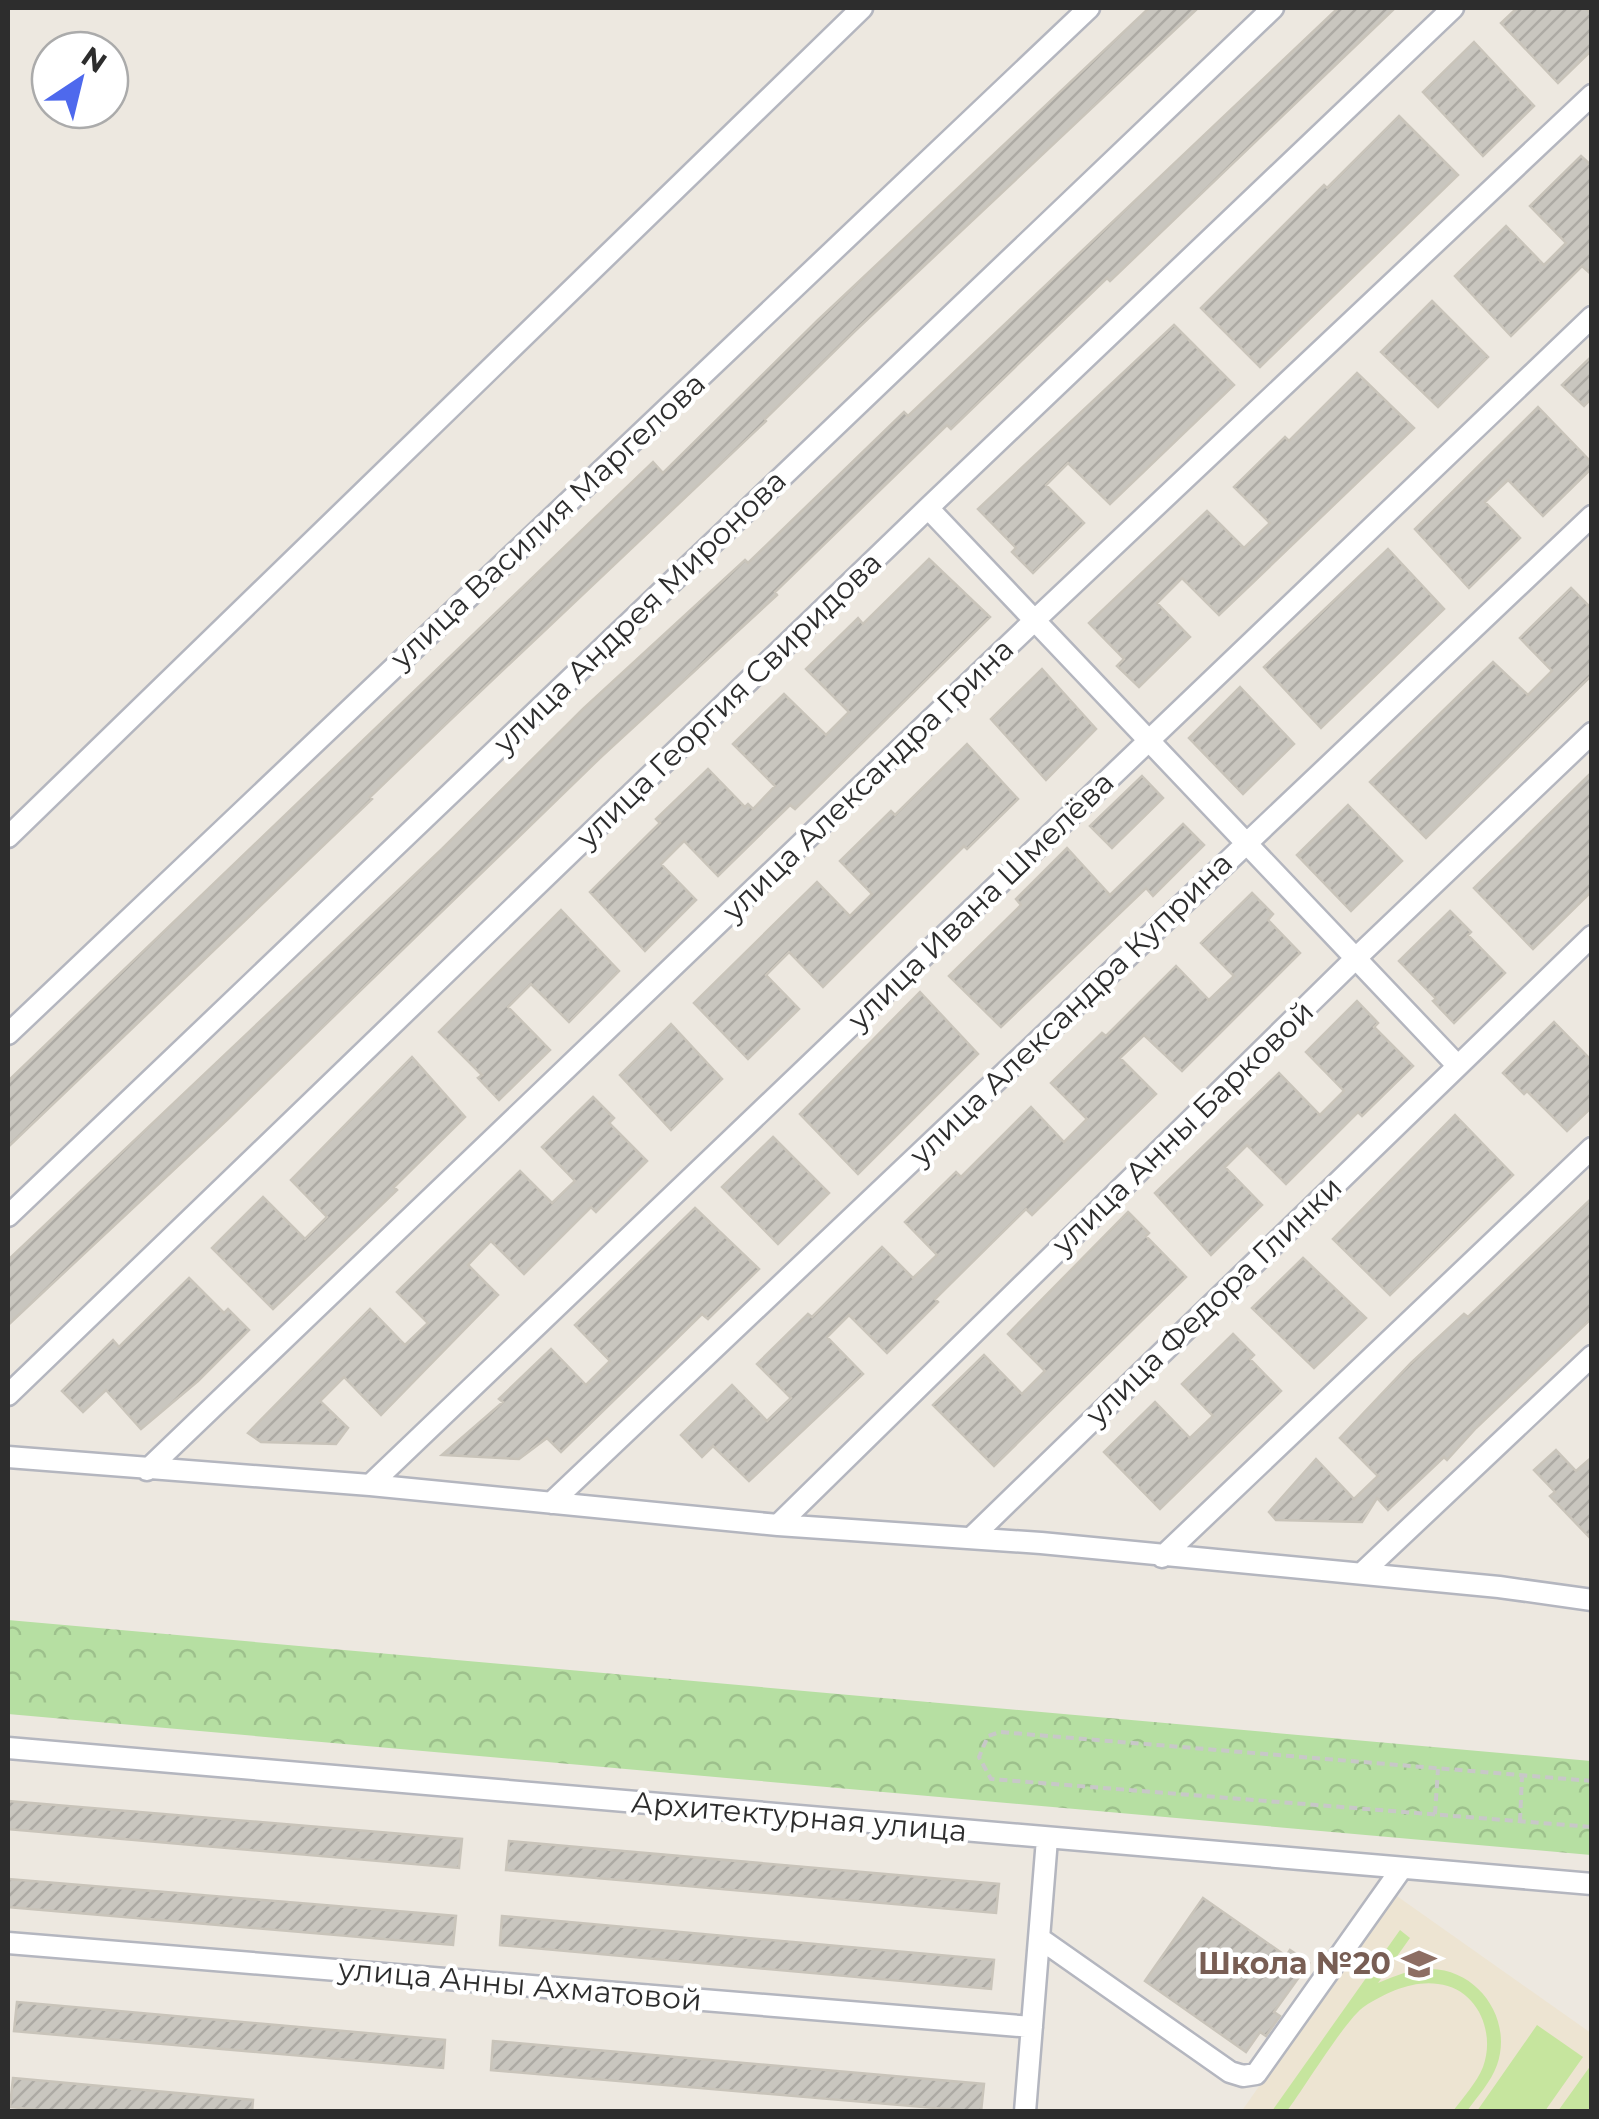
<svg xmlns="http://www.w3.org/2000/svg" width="1599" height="2119" font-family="Montserrat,sans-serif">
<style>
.education{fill:#ede4d2}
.forest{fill:url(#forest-crowns)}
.pitch{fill:#c6e59e}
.building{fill:url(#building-hatch);stroke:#c9c4ba;stroke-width:2.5}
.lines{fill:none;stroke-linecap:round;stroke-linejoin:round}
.minor-casing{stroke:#b4b6bf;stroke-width:25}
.path{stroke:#c8c8c8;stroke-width:4;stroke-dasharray:8 5;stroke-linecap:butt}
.minor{stroke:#fff;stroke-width:20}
.labels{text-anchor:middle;stroke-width:9;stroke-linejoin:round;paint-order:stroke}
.street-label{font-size:30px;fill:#2d2d2d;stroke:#fff}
.education-label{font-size:30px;font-weight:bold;fill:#785e54;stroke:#fff;text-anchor:end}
</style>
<defs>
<pattern id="forest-crowns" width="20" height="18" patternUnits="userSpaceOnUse" patternTransform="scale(2.5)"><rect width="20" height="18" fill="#b6dfa2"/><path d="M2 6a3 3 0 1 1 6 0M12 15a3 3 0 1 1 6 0" fill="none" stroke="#9dc08c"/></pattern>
<pattern id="building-hatch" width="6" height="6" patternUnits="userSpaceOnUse" patternTransform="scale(2.5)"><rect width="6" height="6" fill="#c9c6bf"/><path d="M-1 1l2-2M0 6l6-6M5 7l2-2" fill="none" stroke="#adaaa4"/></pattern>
</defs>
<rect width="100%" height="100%" fill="#ede8e0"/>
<path class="education" d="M1394,1894L1591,2033V2111L1241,2112Z"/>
<path class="forest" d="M8,1620L1591,1761V1855L8,1714Z"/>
<path class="pitch" d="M1400,1930L1410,1938L1378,1983C1395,1976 1413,1968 1431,1969C1479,1970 1513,2020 1497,2065C1491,2082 1477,2097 1467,2111H1453C1463,2098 1477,2082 1483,2067C1496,2032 1477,1988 1438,1984C1413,1980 1385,1993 1365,2006C1347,2017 1303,2090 1287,2111H1272Z
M1537,2025L1583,2057L1545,2111H1477Z
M1591,2065V2111H1558Z"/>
<path class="building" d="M1149,8H1198L856,330L765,419L766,421L448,722L370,797L372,799L8,1147V1081L653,462L663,473L817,321Z
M1338,8H1395L1110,281L1107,278L951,429L947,425L775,592L777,595L602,756L229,1118L8,1325V1260L442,849L583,709L745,560L748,563L904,412L908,416Z
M1517,8H1585L1592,14V50L1558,83L1501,23Z
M1474,42L1534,106L1483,156L1423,92Z
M1399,116L1458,175L1260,367L1201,308L1324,185L1327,188Z
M1581,156L1592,166V275L1582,266L1511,336L1455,276L1506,226L1544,265L1566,243L1530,206Z
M1432,301L1488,357L1438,407L1381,352Z
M1174,325L1234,385L1110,504L1068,463L1046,485L1084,523L1033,573L1012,552L1016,548L978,509Z
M1592,356V398L1584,406L1562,385Z
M1357,373L1414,428L1219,615L1182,578L1157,603L1190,637L1139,687L1117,666L1124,659L1089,623L1207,511L1244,548L1270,523L1234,487L1285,437L1289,441Z
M1538,407L1592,463V468L1543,516L1508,480L1485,502L1520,538L1469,588L1415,529Z
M1388,549L1444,609L1321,728L1264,667Z
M929,559L990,617L795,809L790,805L718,876L684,841L661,864L696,900L645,951L590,892L660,823L656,819L708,769L745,807L748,804L753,809L775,786L733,744L784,694L826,735L849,712L806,669L858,618L863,624Z
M1571,588L1592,609V675L1426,838L1370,782L1493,662L1528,695L1552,671L1520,638Z
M1042,669L1096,729L1046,780L991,719Z
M1240,687L1294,744L1243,794L1189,738Z
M967,744L1018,799L967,849L964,846L823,987L789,952L766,975L799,1009L748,1059L694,1003L817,882L850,916L872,894L840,861L891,811L895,815Z
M1592,772V891L1533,949L1474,888Z
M1142,776L1163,798L1112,848L1090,826Z
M1348,805L1402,861L1351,911L1297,855Z
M1183,824L1204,845L1153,896L1146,888L1001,1027L949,976L1021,905L1016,899L1067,848L1110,895Z
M1252,893L1273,914L1268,920L1300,953L1182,1071L1144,1035L1120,1058L1156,1094L1032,1215L1026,1209L935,1299L938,1302L887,1353L849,1315L827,1337L863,1374L749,1481L713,1446L702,1457L681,1435L732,1385L767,1421L791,1398L757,1364L808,1314L812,1317L882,1247L913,1278L937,1255L905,1222L956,1172L961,1177L1031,1107L1064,1142L1087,1119L1051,1083L1102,1033L1106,1036L1176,966L1209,1000L1234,976L1201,943Z
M561,910L619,971L569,1022L531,984L508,1007L550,1050L499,1100L478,1078L482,1075L439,1032Z
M1450,911L1471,932L1468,935L1505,973L1454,1023L1433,1001L1436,999L1399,961Z
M920,992L978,1054L858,1174L800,1114Z
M1357,1001L1378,1023L1374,1027L1413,1066L1362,1116L1358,1112L1286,1184L1247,1145L1225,1167L1262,1205L1211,1255L1155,1193L1279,1073L1320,1115L1344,1091L1306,1052Z
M1554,1022L1592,1061V1107L1567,1131L1527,1091L1524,1094L1503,1073Z
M671,1024L722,1079L671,1130L620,1075Z
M412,1057L465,1117L394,1187L397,1190L273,1309L212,1248L263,1197L305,1239L327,1217L291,1180Z
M593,1097L614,1118L609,1123L647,1161L596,1212L591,1207L524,1274L491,1241L468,1265L498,1295L381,1415L344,1377L320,1401L348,1428L336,1444L261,1442L248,1433L370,1309L405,1345L428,1323L397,1292L520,1171L552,1203L575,1181L542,1147Z
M1455,1115L1513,1175L1390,1295L1333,1239Z
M773,1137L829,1193L778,1244L722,1187Z
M1592,1198V1318L1476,1428L1447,1460L1444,1457L1388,1510L1377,1498L1362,1522L1276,1520L1269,1512L1316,1459L1354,1499L1378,1476L1340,1438L1411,1363L1464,1314L1468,1317Z
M695,1208L759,1269L708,1319L702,1314L561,1452L547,1438L519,1459L442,1455L503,1402L499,1399L551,1349L586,1385L610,1361L575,1325Z
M1128,1212L1149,1233L1146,1236L1186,1277L994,1466L933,1405L984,1355L1022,1394L1045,1371L1008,1334Z
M1303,1258L1366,1318L1314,1368L1252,1308Z
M189,1278L224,1313L228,1309L249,1330L198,1381L141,1429L106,1390L83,1412L62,1391L113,1340L119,1347Z
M1233,1334L1254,1355L1250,1359L1281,1391L1160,1509L1104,1452L1155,1402L1190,1438L1213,1416L1182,1384Z
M1556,1450L1576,1471L1592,1457V1540L1550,1496L1555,1492L1534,1470Z
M8,1801L462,1839L459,1868L8,1829Z
M509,1841L999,1884L996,1913L506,1870Z
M8,1879L456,1916L453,1945L8,1907Z
M1203,1898L1286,1956L1290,1950L1309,1963L1274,2012L1280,2016L1266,2036L1260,2032L1246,2052L1145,1981Z
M502,1916L994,1960L991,1989L500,1945Z
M17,2002L445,2040L443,2068L14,2031Z
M493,2041L984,2084L981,2112L491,2070Z
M13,2078L253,2100L252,2112H58L10,2107Z"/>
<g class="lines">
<g class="minor-casing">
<path id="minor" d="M928,508L1457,1065
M8,837L862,8
M8,1034L1089,8
M8,1216L1273,8
M8,1395L928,508L1453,8
M8,1457L370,1485L778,1525L1041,1543L1499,1587L1592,1600
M147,1470L1035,620L1592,95
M370,1485L1592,317
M551,1503L1592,516
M778,1525L1356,958L1592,733
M971,1538L1592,936
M1162,1557L1592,1148
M1362,1573L1592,1356
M8,1748L1592,1884
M1039,1938L1230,2072L1243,2076L1256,2074L1402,1868
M8,1943L1032,2027
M1025,2112L1047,1839"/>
</g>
<path class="path" d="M1592,1781L1000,1732L988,1736L979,1757L991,1779L1592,1827
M1435,1814L1438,1769
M1520,1821L1522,1776"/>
<use href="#minor" class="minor"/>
</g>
<defs>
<g id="school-bare" transform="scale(2.7)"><path d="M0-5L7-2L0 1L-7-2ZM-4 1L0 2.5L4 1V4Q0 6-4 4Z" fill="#8d6e63" stroke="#fff" stroke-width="2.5" paint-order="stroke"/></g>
</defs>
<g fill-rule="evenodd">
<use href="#school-bare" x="1419" y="1964"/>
</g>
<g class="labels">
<g class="street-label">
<text transform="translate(548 521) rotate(-43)" y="10">улица Василия Маргелова</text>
<text transform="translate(640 612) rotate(-44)" y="10">улица Андрея Миронова</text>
<text transform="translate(729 700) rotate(-44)" y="10">улица Георгия Свиридова</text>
<text transform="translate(868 780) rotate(-44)" y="10">улица Александра Грина</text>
<text transform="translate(981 901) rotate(-44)" y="10">улица Ивана Шмелёва</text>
<text transform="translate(1071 1009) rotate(-44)" y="10">улица Александра Куприна</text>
<text transform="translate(1183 1128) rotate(-44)" y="10">улица Анны Барковой</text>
<text transform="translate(1214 1301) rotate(-44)" y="10">улица Федора Глинки</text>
<text transform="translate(799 1817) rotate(5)" y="10">Архитектурная улица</text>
<text transform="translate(520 1985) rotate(5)" y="10">улица Анны Ахматовой</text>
</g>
<g class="education-label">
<text x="1391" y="1974">Школа №20</text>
</g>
</g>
<rect width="1599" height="2119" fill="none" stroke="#2d2d2d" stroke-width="20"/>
<g transform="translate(80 80) rotate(35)"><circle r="48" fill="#ffffff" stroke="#ababab" stroke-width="2.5"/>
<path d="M0-8L18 38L0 25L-18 38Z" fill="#4e69ed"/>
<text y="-15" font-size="28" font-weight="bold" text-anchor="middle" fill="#2d2d2d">N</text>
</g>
</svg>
